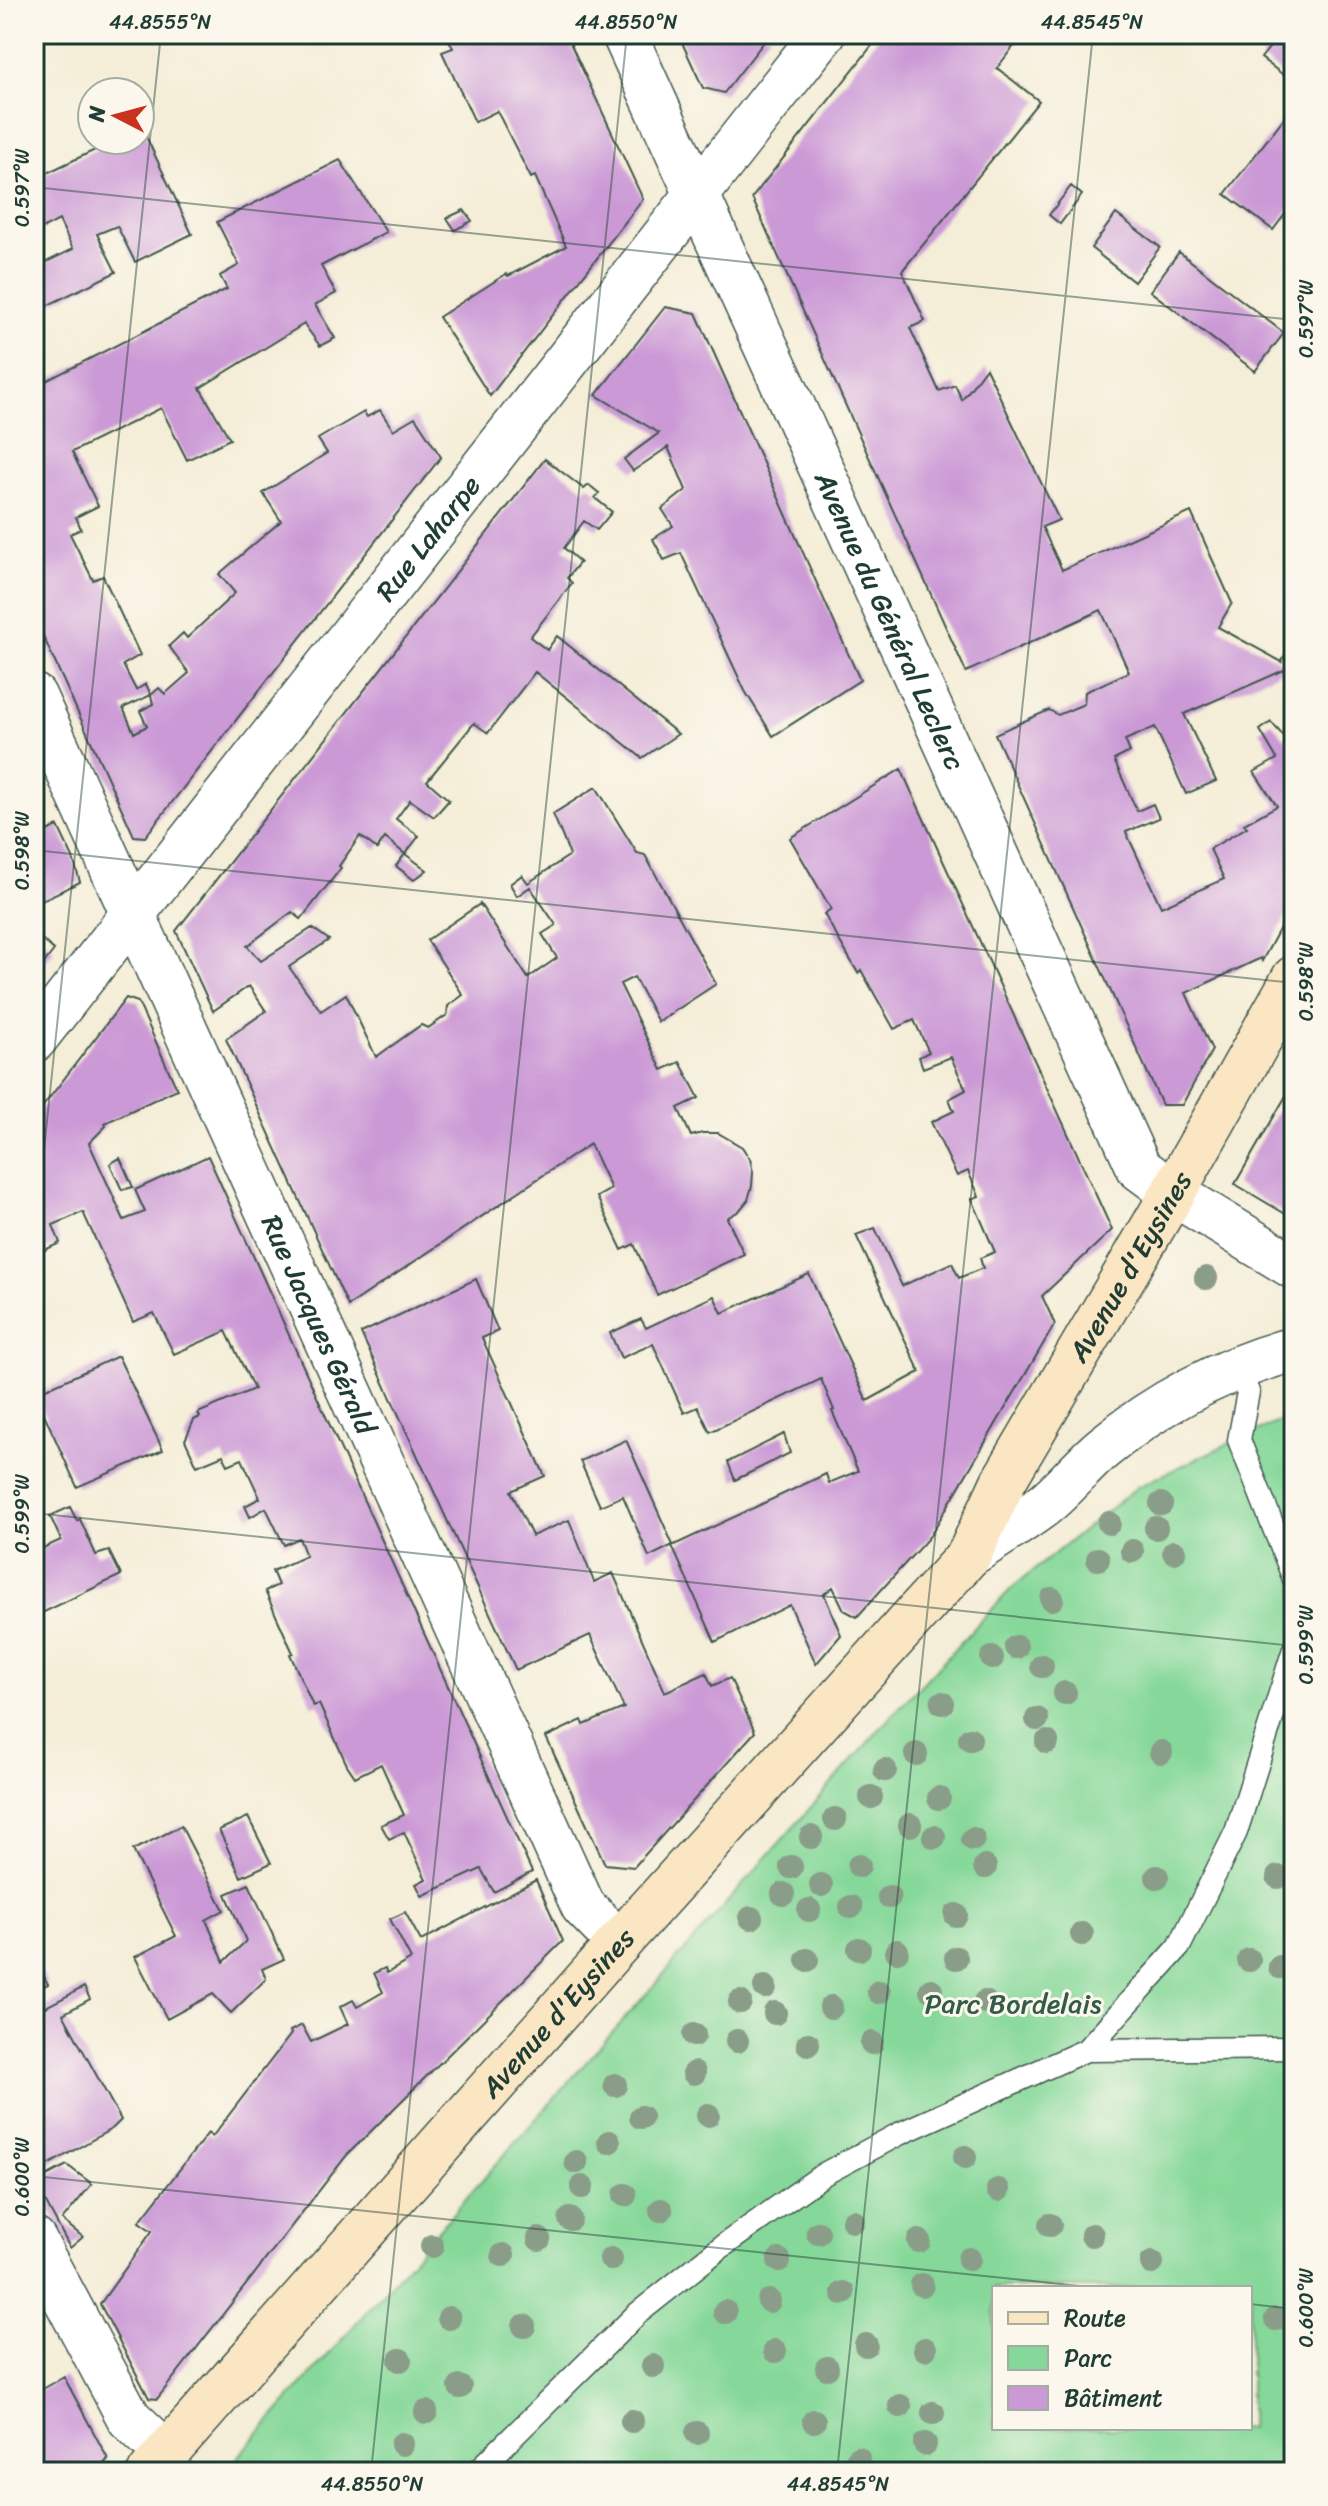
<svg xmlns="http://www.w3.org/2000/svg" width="1328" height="2506" font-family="Sriracha,sans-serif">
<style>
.green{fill:#85d899;stroke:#528a66;stroke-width:2;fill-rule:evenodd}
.building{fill:#cb99d6}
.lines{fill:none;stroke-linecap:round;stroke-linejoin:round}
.lane-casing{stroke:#3f574c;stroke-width:25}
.street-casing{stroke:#3f574c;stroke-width:47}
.secondary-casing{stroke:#3f574c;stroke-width:47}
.lane{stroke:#fff;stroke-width:22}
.street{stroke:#fff;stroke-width:44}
.secondary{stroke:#fbe6c3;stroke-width:44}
.tree{fill:#8a9d88}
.ticks{fill:none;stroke:#1f3d34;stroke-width:2;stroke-opacity:0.45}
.labels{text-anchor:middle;stroke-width:6;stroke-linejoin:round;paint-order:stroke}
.street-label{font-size:28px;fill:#1f3d34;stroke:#fbf7ec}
.park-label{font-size:28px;fill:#335c48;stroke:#fbf7ec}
.neatline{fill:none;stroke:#1f3d34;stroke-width:3}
.ticks-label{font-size:20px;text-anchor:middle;fill:#1f3d34}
</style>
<rect width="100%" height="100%" fill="#fbf7ec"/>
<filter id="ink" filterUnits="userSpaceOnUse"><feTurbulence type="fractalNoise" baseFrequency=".0125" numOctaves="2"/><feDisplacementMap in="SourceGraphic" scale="16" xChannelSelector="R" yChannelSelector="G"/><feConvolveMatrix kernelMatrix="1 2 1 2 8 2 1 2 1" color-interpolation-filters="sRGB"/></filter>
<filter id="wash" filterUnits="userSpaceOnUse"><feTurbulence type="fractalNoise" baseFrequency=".006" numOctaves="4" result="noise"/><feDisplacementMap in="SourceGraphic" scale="32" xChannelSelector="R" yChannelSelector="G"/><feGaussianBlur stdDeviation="1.8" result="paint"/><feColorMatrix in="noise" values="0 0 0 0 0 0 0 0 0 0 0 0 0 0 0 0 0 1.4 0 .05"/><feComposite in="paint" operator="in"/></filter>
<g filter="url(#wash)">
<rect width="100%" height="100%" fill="#f4edd7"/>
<path class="green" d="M1294,1415V2472H225L886,1722L1012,1588L1137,1487L1215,1450ZM994,2288H1250V2428H994Z"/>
<g id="blocks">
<path class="building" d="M446,34H566L643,199L490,396L439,317L506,274L508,276L566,246L535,176L531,178L497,111L475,122L442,52L453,48Z
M678,34H770L724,93L703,88Z
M881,34H1023L997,68L1039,101L902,271L925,321L910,328L939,391L955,385L962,400L986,368L1059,520L1042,527L1062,570L1191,512L1232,603L1218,627L1282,662L1294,632V669L1291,667L1184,714L1216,781L1186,794L1155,727L1125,740L1130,752L1114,760L1137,811L1153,804L1159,818L1126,832L1161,907L1224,879L1210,849L1247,827L1244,824L1277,806L1254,772L1277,759L1260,730L1271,722L1285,738L1294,727V902L1262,961L1261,958L1186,993L1212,1050L1182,1105H1162L995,734L1049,710L1058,715L1084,704L1085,692L1129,672L1101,610L966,672L752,198Z
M1280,34H1294V83L1261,58Z
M1294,105V202L1273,230L1225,194Z
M142,128L192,234L135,262L117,226L97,234L116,272L34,312V279L36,278L34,268L73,249L59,220L34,233V179L116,140H140V129Z
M340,160L386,232L321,266L336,293L315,305L335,338L320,346L304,324L200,388L230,439L187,460L161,408L72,452L98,506L76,517L81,529L70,534L93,580L103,576L140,655L123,665L136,690L146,684L151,695L123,708L134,733L147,726L140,711L153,704L151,695L159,688L165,694L189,673L169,646L183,633L187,638L235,593L219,574L281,521L263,493L327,453L318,439L364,412L367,417L380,410L393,430L415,417L441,457L145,837L134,836L34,616V359L46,381L227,289L220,276L239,265L217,222Z
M1071,186L1082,195L1060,224L1049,215Z
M464,210L472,221L455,230L447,218Z
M1116,214L1160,247L1134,282L1091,248Z
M1179,252L1284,333L1255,371L1150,291Z
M665,307L696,313L860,680L773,736L745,691L681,553L664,560L653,539L673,526L662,509L686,490L668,447L633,471L624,459L659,433L596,395Z
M545,459L584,489L589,485L599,493L595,498L612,512L597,530L584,521L564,548L580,562L567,578L572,583L530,637L547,650L557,636L678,734L642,758L535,672L488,733L474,723L427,781L449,800L434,817L410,800L396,819L419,836L405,854L385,838L377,849L360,836L339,866L341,868L301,919L292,912L247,946L261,961L312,928L325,937L329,940L289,967L321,1011L346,994L376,1057L421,1025L428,1028L447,1015L448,1006L463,995L427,940L480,904L528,978L557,958L542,934L556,925L530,887L517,896L510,884L522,875L528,883L570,855L553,814L596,787L637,853L645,855L716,984L658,1022L634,977L620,984L662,1070L680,1062L699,1098L678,1108L691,1136L703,1133H718L742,1147L750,1159L753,1172L752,1186L748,1200L739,1211L727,1218L744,1254L657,1295L634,1244L622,1250L597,1197L611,1189L590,1144L348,1306L226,1039L266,1011L249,986L213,1011L176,931Z
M901,769L1112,1230L1042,1296L1055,1324L930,1536L857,1617L844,1610L833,1587L824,1594L841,1635L816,1664L790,1605L715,1642L672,1546L826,1474L829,1483L858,1471L832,1411L834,1410L821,1379L710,1432L698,1407L684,1413L653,1344L621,1358L610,1333L641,1319L646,1328L714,1296L722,1313L809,1274L867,1401L920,1372L856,1235L875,1228L902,1286L952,1263L959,1278L983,1268L980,1258L995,1252L972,1199L979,1196L968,1171L957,1176L931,1122L954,1111L949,1099L966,1090L951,1057L923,1068L919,1057L929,1052L914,1020L894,1029L861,970L858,973L824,914L831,909L790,838Z
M58,826L73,858L80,882L34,904V837Z
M405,854L427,870L414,880L396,866Z
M34,933L54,950L34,976Z
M126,998L138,1002L177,1089L105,1123L106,1126L89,1143L124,1220L145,1212L135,1190L208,1156L532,1872L494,1892L481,1869L422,1896L416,1884L426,1879L404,1832L389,1839L381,1825L404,1815L381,1764L355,1777L347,1765L319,1704L313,1706L290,1654L293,1653L265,1591L278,1585L272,1571L306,1556L299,1538L284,1545L266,1508L250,1517L245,1506L260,1498L242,1459L228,1465L223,1455L197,1466L185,1440L194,1420L200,1417L198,1413L254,1389L226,1331L174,1354L154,1313L133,1322L83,1212L53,1225L60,1243L34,1255V1118Z
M1294,1082V1219L1235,1184Z
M120,1158L133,1187L122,1190L110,1164Z
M476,1279L498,1331L482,1338L545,1476L511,1491L532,1536L569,1520L594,1582L613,1573L665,1692L706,1673L712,1686L730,1678L755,1732L634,1867L605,1864L546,1737L582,1720L584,1725L624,1708L590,1635L516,1670L361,1333Z
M118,1356L163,1450L77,1487L35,1394Z
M784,1434L790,1453L735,1480L728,1462Z
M626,1440L673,1545L649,1557L623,1496L600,1506L580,1461Z
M70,1507L77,1521L80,1519L96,1555L109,1551L121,1575L40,1614L34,1601V1552L61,1540L50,1516Z
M248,1817L271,1863L241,1877L219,1830Z
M181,1826L224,1910L206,1920L224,1962L246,1941L226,1894L249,1884L284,1959L262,1969L266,1979L231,2013L213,1994L167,2019L135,1957L176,1936L133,1850Z
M536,1880L563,1941L347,2155L157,2399L149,2398L100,2304L152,2231L139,2222L208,2133L212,2137L291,2034L290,2031L302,2025L311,2042L348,2024L340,2007L353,2000L357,2007L383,1992L374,1973L385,1968L387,1973L411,1959L390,1919L405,1912L421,1941Z
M34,1958L48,1984L34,1991Z
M84,1987L90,1999L63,2014L121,2120L113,2128L34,2173V2013Z
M67,2165L92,2184L62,2220L83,2237L70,2248L35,2182Z
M64,2377L108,2459L97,2472H34V2394Z"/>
</g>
</g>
<g filter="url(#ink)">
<use href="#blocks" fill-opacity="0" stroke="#3f574c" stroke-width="2"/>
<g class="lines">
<g class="lane-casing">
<path id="lane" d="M1237,1367L1248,1392L1239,1440L1294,1579
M1086,2050L1179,1947L1236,1832L1294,1649
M477,2472L637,2314L720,2248L824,2174L899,2134L1086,2050L1294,2048"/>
</g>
<g class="street-casing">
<g id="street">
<path id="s1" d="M624,34L1139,1168L1173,1193L1294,1267"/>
<path id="s2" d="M34,696L583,1906L619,1943"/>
<path id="s3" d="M34,1040L823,34"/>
<path d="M969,1555C993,1539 1018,1524 1041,1507C1064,1490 1081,1466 1103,1448C1159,1402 1225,1368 1294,1349"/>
<path d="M34,2240L129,2418L166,2453"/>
</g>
</g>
<g class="secondary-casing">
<g id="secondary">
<path id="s4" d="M150,2472L619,1943L969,1555L1003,1482L1173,1193L1294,978"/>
</g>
</g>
<use href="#lane" class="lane"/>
<use href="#street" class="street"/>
<use href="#secondary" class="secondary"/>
</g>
<g class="tree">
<circle cx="1206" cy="1278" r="12"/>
<circle cx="1161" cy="1504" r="12"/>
<circle cx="1109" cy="1523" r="12"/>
<circle cx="1156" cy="1528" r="12"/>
<circle cx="1132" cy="1551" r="12"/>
<circle cx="1174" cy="1552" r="12"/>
<circle cx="1098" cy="1559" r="12"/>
<circle cx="1052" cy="1599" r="12"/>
<circle cx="1016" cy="1647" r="12"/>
<circle cx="992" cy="1658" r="12"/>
<circle cx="1042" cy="1666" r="12"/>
<circle cx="1065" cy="1693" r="12"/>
<circle cx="942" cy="1703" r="12"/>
<circle cx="1037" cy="1719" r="12"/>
<circle cx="970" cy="1739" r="12"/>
<circle cx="1047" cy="1742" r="12"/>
<circle cx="1161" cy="1752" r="12"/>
<circle cx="916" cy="1754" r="12"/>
<circle cx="885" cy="1770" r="12"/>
<circle cx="871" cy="1797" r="12"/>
<circle cx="939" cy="1798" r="12"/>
<circle cx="835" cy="1819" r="12"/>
<circle cx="910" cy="1825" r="12"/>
<circle cx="811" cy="1837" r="12"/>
<circle cx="934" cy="1837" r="12"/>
<circle cx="973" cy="1839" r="12"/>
<circle cx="859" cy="1866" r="12"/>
<circle cx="791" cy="1867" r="12"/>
<circle cx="985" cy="1867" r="12"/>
<circle cx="1157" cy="1877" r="12"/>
<circle cx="1278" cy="1877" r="12"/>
<circle cx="821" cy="1885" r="12"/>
<circle cx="783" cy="1894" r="12"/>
<circle cx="889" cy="1897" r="12"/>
<circle cx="851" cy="1907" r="12"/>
<circle cx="809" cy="1910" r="12"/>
<circle cx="956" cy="1915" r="12"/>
<circle cx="751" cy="1918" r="12"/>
<circle cx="1082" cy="1934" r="12"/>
<circle cx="859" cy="1949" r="12"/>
<circle cx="897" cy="1951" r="12"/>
<circle cx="956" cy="1958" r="12"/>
<circle cx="807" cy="1960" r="12"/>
<circle cx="1249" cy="1960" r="12"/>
<circle cx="1280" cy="1967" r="12"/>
<circle cx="765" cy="1987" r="12"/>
<circle cx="931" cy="1990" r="12"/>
<circle cx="879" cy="1992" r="12"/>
<circle cx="740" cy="2002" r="12"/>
<circle cx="985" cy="2002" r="12"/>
<circle cx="831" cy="2007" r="12"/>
<circle cx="775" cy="2013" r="12"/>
<circle cx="694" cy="2035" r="12"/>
<circle cx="737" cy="2041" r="12"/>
<circle cx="872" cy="2043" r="12"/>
<circle cx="808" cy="2044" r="12"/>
<circle cx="694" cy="2073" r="12"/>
<circle cx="615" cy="2085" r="12"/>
<circle cx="708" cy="2115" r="12"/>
<circle cx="641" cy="2117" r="12"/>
<circle cx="609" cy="2142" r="12"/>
<circle cx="965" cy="2157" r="12"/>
<circle cx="576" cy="2162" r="12"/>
<circle cx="582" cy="2187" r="12"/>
<circle cx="998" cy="2190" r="12"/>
<circle cx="625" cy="2195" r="12"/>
<circle cx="661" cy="2210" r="12"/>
<circle cx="570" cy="2219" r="12"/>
<circle cx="853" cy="2221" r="12"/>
<circle cx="1050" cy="2225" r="12"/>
<circle cx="818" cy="2233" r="12"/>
<circle cx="1092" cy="2235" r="12"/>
<circle cx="539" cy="2239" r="12"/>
<circle cx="919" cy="2241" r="12"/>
<circle cx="432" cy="2246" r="12"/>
<circle cx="503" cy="2255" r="12"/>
<circle cx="611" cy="2259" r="12"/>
<circle cx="969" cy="2259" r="12"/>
<circle cx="779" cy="2260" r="12"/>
<circle cx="1152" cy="2263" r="12"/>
<circle cx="922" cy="2285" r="12"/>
<circle cx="843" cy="2293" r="12"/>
<circle cx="769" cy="2301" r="12"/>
<circle cx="725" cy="2312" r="12"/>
<circle cx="449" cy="2318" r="12"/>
<circle cx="1276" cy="2319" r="12"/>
<circle cx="524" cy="2326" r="12"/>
<circle cx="866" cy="2345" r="12"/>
<circle cx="925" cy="2349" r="12"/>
<circle cx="775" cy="2351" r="12"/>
<circle cx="400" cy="2360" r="12"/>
<circle cx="653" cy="2366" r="12"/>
<circle cx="827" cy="2368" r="12"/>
<circle cx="460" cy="2387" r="12"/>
<circle cx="900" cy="2406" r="12"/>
<circle cx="426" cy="2412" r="12"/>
<circle cx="933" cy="2413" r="12"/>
<circle cx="632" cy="2421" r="12"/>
<circle cx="814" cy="2421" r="12"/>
<circle cx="697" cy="2433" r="12"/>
<circle cx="402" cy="2444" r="12"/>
<circle cx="925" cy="2444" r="12"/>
<circle cx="858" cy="2458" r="12"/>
</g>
</g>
<path class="ticks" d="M34,187L1294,320M34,850L1294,983M34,1245L161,34M34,1513L1294,1646M34,2176L1098,2288M1250,2304L1294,2309M371,2472L627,34M837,2472L1093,34"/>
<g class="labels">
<g class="street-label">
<text dy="10" stroke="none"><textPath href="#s3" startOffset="638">Rue Laharpe</textPath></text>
<text dy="10" stroke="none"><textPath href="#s1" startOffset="644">Avenue du Général Leclerc</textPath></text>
<text dy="10" stroke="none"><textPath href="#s4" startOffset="1560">Avenue d'Eysines</textPath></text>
<text dy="10" stroke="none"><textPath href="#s2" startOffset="690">Rue Jacques Gérald</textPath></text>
<text dy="10" stroke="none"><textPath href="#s4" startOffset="614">Avenue d'Eysines</textPath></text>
</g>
<g class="park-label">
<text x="1013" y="2013">Parc Bordelais</text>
</g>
</g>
<rect width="1328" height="2506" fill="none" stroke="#fbf7ec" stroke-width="88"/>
<rect x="992" y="2286" width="260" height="144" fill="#fbf7ec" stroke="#a3ada2" stroke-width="2"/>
<rect x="1008" y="2312" width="40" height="12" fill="#fbe6c3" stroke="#a3ada2" stroke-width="2"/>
<text x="1064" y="2326" font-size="24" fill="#1f3d34">Route</text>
<rect x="1008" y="2346" width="40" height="24" fill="#85d899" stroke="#a3ada2" stroke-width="2"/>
<text x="1064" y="2366" font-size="24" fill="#1f3d34">Parc</text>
<rect x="1008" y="2386" width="40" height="24" fill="#cb99d6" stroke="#a3ada2" stroke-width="2"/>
<text x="1064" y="2406" font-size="24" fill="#1f3d34">Bâtiment</text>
<g transform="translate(116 116) rotate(276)"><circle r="38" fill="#fbf7ec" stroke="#a3ada2" stroke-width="2"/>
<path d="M0-6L14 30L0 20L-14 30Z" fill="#c8321e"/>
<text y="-12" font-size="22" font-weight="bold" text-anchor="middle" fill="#1f3d34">N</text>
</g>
<rect x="44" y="44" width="1240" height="2418" class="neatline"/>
<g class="ticks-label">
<text x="160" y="29">44.8555°N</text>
<text x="626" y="29">44.8550°N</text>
<text x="1092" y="29">44.8545°N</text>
<text transform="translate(22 188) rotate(-90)" y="7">0.597°W</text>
<text transform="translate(1306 319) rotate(-90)" y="7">0.597°W</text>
<text transform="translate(22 851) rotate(-90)" y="7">0.598°W</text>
<text transform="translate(1306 982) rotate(-90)" y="7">0.598°W</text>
<text transform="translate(22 1514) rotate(-90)" y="7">0.599°W</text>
<text transform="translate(1306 1645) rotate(-90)" y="7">0.599°W</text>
<text transform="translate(22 2177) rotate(-90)" y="7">0.600°W</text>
<text transform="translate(1306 2308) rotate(-90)" y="7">0.600°W</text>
<text x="372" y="2491">44.8550°N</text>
<text x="838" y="2491">44.8545°N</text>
</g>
</svg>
